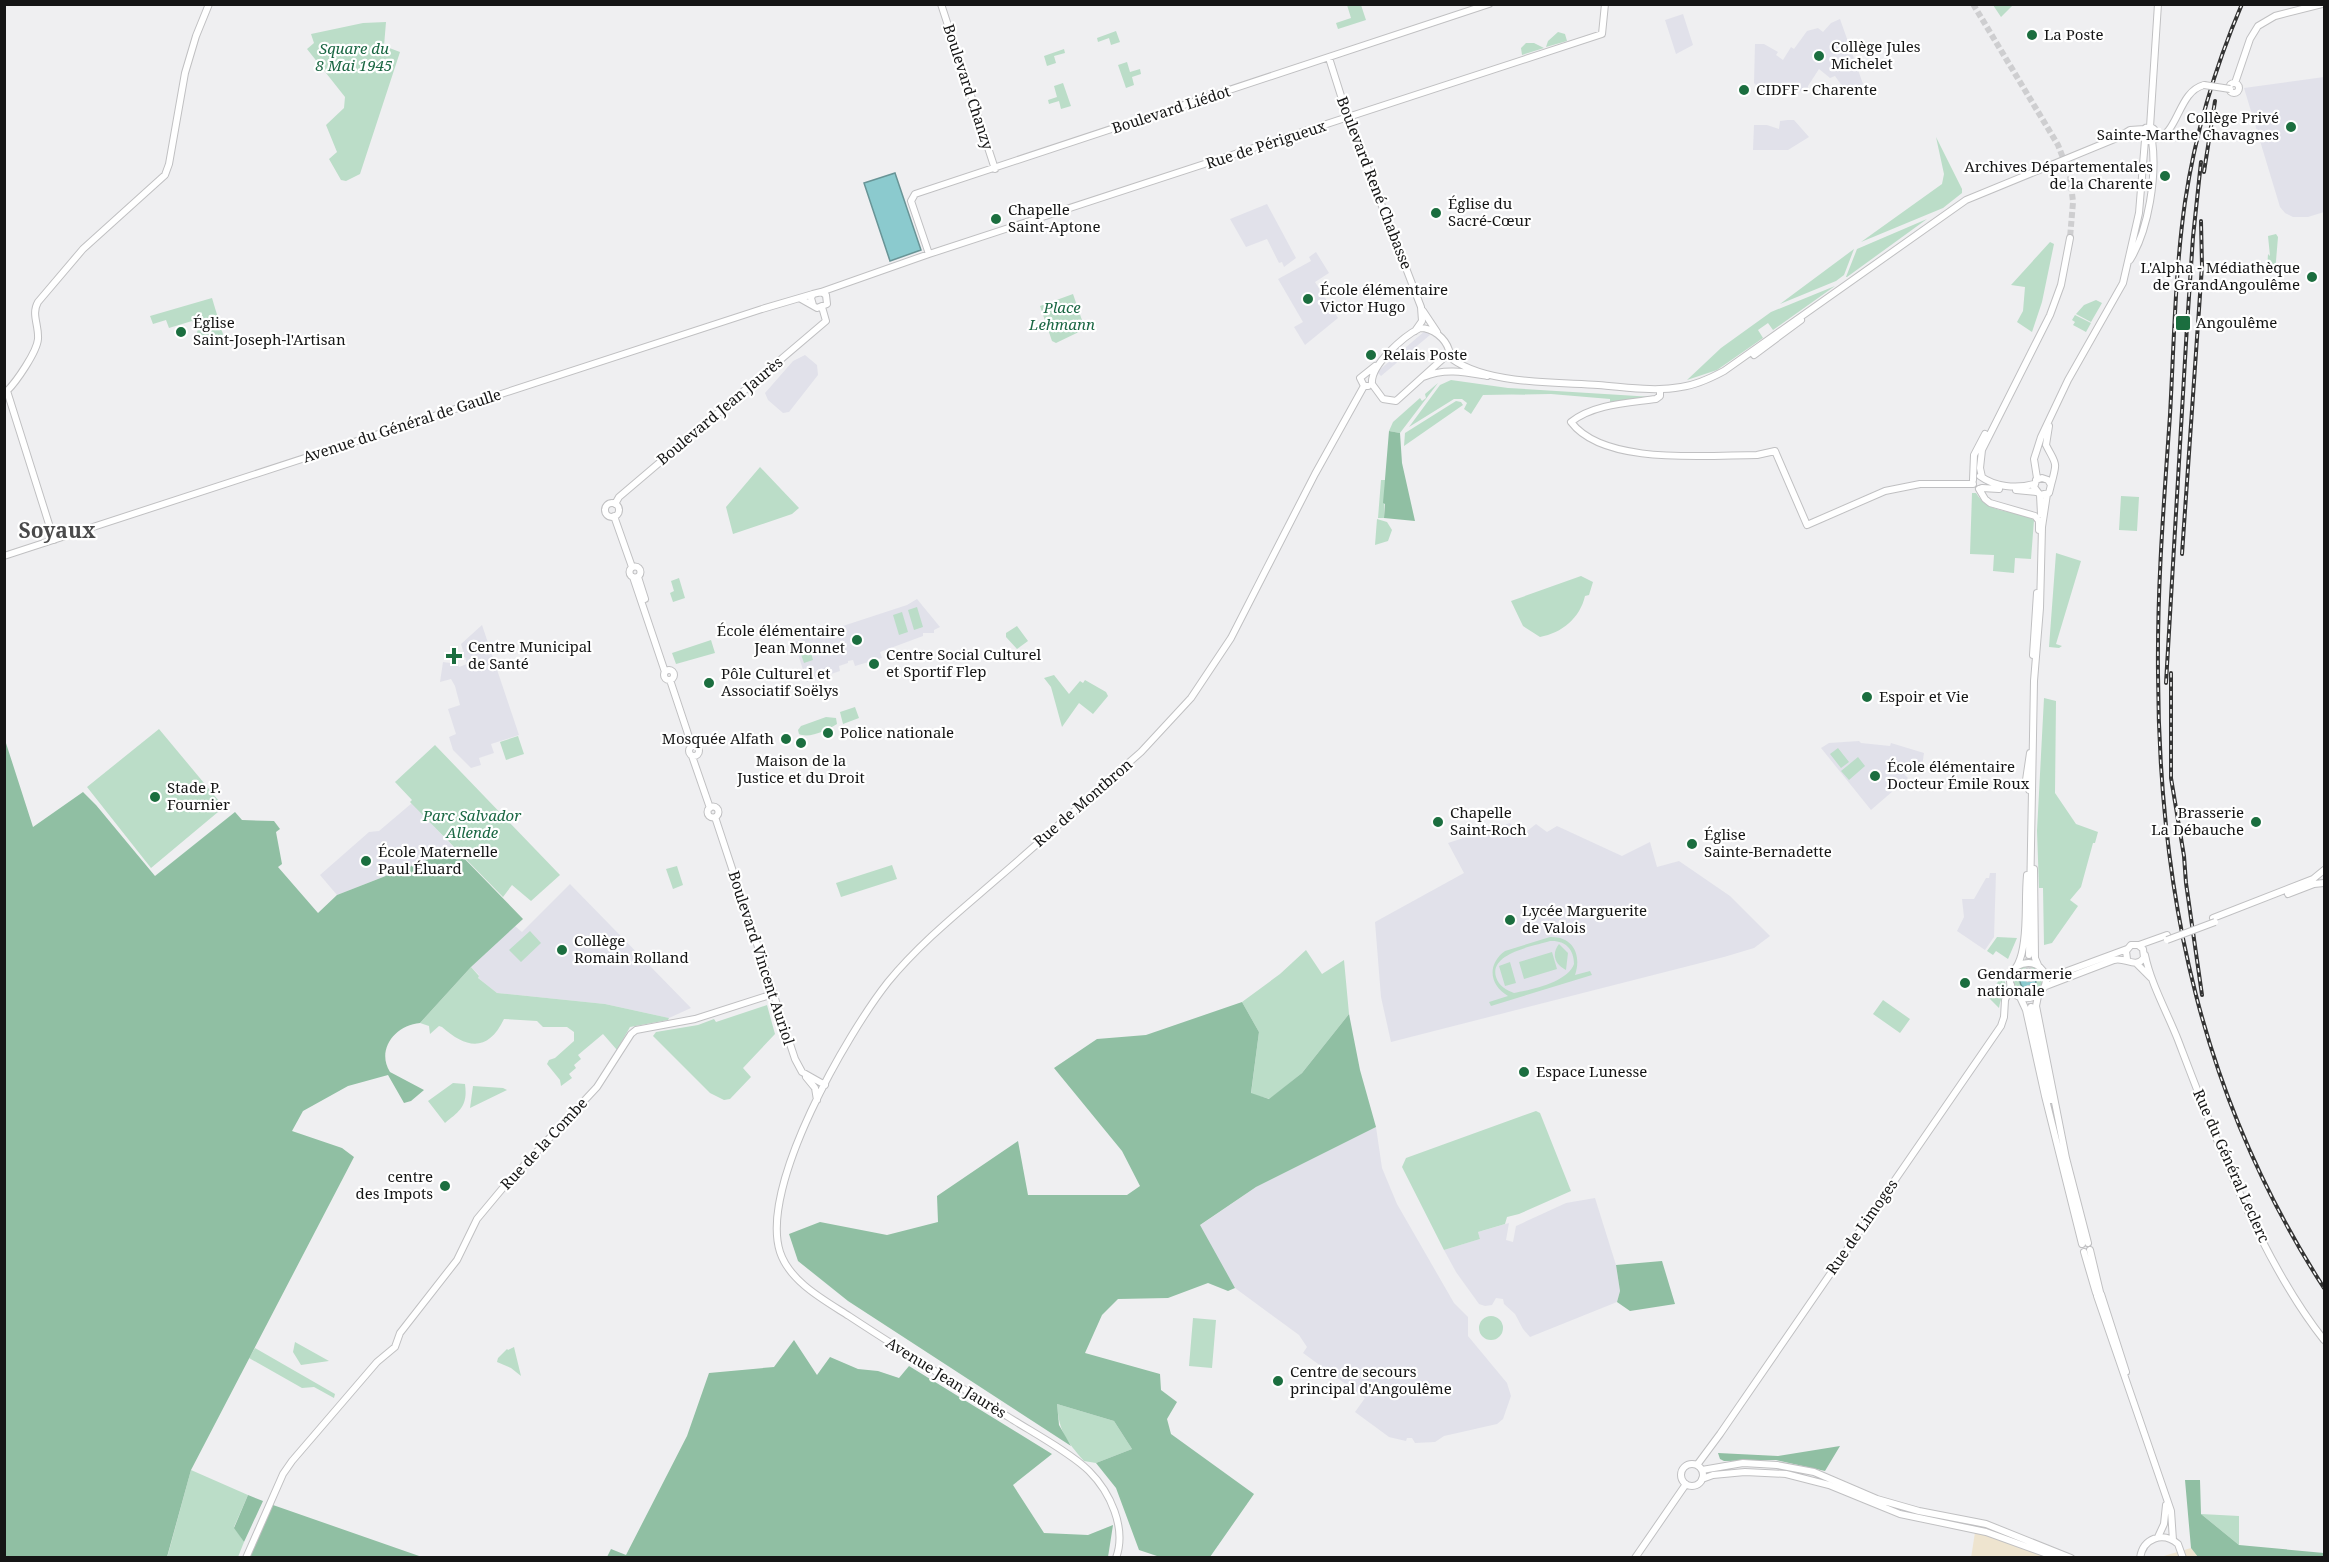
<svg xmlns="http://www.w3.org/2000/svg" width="2329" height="1562" font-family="'Noto Serif',serif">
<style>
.built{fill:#e1e1ea}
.industrial{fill:#eee4cf}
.green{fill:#bbddc8;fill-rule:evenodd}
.forest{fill:#90bfa3}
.water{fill:#8bcace;stroke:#689496;stroke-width:1.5}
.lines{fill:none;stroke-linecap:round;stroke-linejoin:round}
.secondary-tunnel{stroke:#ceced0;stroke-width:6;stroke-dasharray:6 3;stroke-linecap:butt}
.secondary-casing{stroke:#c0c0c2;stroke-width:8}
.secondary{stroke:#fff;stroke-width:6}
.rail-casing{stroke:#343434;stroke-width:4}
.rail{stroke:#fff;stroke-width:1.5;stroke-dasharray:4.5;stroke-linecap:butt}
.secondary-bridge-casing{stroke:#c0c0c2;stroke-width:8;stroke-linecap:butt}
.secondary-bridge{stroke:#fff;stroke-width:6}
.poi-dot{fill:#1b6e3f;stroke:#fff;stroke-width:2}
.labels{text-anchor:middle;stroke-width:4.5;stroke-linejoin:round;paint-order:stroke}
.poi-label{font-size:15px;fill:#151515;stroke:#fff;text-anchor:start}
.park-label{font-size:15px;font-style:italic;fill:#1a6743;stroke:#fff}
.street-label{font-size:15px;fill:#151515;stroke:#fff}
.district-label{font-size:21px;font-weight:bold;fill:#4a4a4b;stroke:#fff}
</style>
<rect width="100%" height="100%" fill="#efeff1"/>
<path class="built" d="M1683,14L1693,45L1676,54L1665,20Z
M1840,19L1863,84L1848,94L1835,76L1830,78L1819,69L1808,86V92L1793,91V90L1790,91L1761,90L1754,83L1755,44H1764L1778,52L1776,55L1783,60L1791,47L1794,49L1807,31L1818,28L1823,32L1831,23Z
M2324,77V212L2308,217H2293L2285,213L2280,207L2244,88Z
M1788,120H1794L1809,137L1788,150H1753L1754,125H1767L1779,129L1780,121Z
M1267,204L1296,258L1284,267L1282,262L1279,263L1267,239L1246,247L1230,219Z
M1316,252L1329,273L1315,282L1338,318L1305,345L1294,327L1303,322L1278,279L1311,261L1309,257Z
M1426,330L1430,335L1381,376L1377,372Z
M805,355L817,365L818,375L789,412L783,413L768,400L765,393L793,361Z
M917,599L940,627L934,630V633H923V636L880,652L882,658L855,666L853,660L848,661V663L839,666L840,671L807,682L794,642L907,605Z
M482,625L519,735L491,744L494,753L479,758L481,765L471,768L453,750L449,737L456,734L448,709L460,705L455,686L451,679L440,682L443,662L458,664L459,667L467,664L465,657L461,658L460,656L464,654L461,644Z
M1859,741L1861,743L1890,746L1891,743L1924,753L1921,773L1906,770L1903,773L1908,778L1871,810L1821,748L1829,743Z
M412,803L455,849L337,895L320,875L369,832L379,831Z
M1510,823L1521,836L1536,824L1547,832L1557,826L1622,856L1650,842L1657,867L1679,861L1730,896L1770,936L1754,948L1724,957L1391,1042L1381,997L1375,922L1464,873L1448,843Z
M1990,873H1996L1994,937L1985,950L1957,931L1964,917L1962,899H1974L1986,878H1989Z
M570,884L691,1008L669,1018L605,1004L497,993L478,978L479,975L471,967L515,926L522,932Z
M1376,1127L1382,1168L1397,1204L1454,1303L1468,1317V1336L1507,1383L1511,1396L1503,1419L1497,1424L1444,1436L1435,1442L1415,1443L1412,1438H1407L1406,1441L1389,1437L1355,1412L1365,1398L1303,1353L1307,1347L1299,1335L1235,1288L1199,1226L1256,1187Z
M1595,1198L1616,1265L1620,1291L1617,1302L1530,1337L1523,1329L1515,1314L1504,1304L1503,1299L1496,1298L1492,1305L1485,1306L1479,1304L1456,1272L1444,1250L1480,1239L1478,1232L1509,1223L1506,1240L1513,1242L1516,1226L1566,1203Z"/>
<path class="industrial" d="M1976,1526L2002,1534L2065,1558H1971Z
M2191,1548L2198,1557L2157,1558Z"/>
<path class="green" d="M1347,5H1361L1366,20L1338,29L1336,23L1351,18Z
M1993,5H2013L2001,17Z
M386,22L384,46L400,52L360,174L346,181L341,180L329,159L337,152L326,125L344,108L345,97L307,49L314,43L311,34L363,23Z
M1116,31L1120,42L1111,45L1109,38L1098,42L1097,38Z
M1558,32L1565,34L1567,41L1546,47L1548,41Z
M1526,43H1534L1544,48L1522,55L1521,48Z
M1064,49L1065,53L1054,56L1056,63L1047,66L1044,56Z
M1127,62L1130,72L1140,69L1141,74L1132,77L1134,85L1126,88L1118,65Z
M1063,83L1071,106L1061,109L1059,101L1049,104L1048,100L1057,97L1054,86Z
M1936,137L1962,189V193L1943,208L1861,242L1942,184L1944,174Z
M1927,219L1847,277H1846L1857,249Z
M2276,234L2278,237L2275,273L2267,270L2268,254L2270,256L2268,236Z
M2050,242L2054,244L2042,302L2032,332L2017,322L2023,311L2025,287L2011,285Z
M1854,249L1844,275L1836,281L1780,304Z
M1835,286L1773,330L1768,323L1758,330L1763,338L1717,370L1687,380L1721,348L1771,312Z
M1073,294L1085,329L1056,343L1052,341L1040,306Z
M212,298L218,318L197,325L192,321L169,328L166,320L153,324L150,316Z
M2096,300L2102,303L2091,322L2076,314L2084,305Z
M2075,315L2091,323L2086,332L2073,325L2075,322L2072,320Z
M219,322L223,334L222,337L216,339L214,334L203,337L204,342L199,343L196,336L198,329Z
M1451,380L1508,388L1653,397L1610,403V399L1551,394L1483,395L1471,414L1464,409L1467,403L1462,399H1454L1409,427L1440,385Z
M1438,383L1400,433L1389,431L1393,422L1420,398L1422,401L1426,398L1425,394Z
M1456,401L1461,402L1463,405L1404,446L1405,433Z
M760,467L799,508L792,514L733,534L726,507Z
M1381,480H1385L1384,518H1378Z
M1972,493H1976C1989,515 2015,509 2034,520L2031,559L2015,558L2014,573L1993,571L1994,555L1970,554Z
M2121,496L2139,497L2137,531L2119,530Z
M1377,519L1387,522L1392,530L1388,541L1375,545Z
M2056,553L2081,561L2056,644L2062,646L2059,648L2049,647Z
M1581,576L1593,582L1589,595L1585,596C1580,618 1562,633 1540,637L1523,626L1511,601Z
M679,578L685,598L673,602L670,593L674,591L671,581Z
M917,607L923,627L914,630L908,610Z
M902,612L908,632L899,635L893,615Z
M1017,626L1028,641L1017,649L1006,637V633Z
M711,640L715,653L676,664L672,653Z
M808,643L813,660L804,663L798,646Z
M1054,675L1069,694L1080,681L1083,683L1085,680L1106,692L1108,696L1093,714L1079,703L1062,727L1051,687L1044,678Z
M2044,698L2056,701L2055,793L2076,824L2098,832L2095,843H2093L2081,887L2070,900L2078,906L2052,943L2044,945L2043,888H2039L2037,831Z
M855,707L859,718L843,724L840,712Z
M826,717L836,718L837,724C828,730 809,739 799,734L798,730L801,726Z
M159,729L224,807L151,868L87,787Z
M518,736L524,754L506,760L500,742Z
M435,745L560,875L531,901L512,885L503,897L410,802L412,800L395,782Z
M1838,748L1849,762L1841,768L1830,754Z
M1858,757L1865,766L1849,780L1841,771Z
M892,865L897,879L841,897L836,883Z
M677,866L683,885L673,889L666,869Z
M530,931L541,943L521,962L509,950Z
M1550,937C1573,936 1582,955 1575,975L1590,971L1592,975L1491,1006L1489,1002L1508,996C1489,985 1487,964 1505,951ZM1550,941C1565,940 1574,949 1574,964C1568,982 1531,990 1514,993C1506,990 1499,986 1496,977C1489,953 1534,946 1550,941Z
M1997,937L2017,938L2008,959L1996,951L1993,955L1987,951Z
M1559,944L1568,953L1566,970C1555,965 1551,954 1559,944Z
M1306,950L1322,974L1344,960L1349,1014L1302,1073L1270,1099L1251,1094L1259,1032L1242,1002L1280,974Z
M1552,952L1557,969L1524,979L1519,962Z
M1510,962L1516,983L1505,986L1499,966Z
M2013 980a15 15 0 1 1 30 0a15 15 0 1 1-30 0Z
M471,967L479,976L478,978L497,993L605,1004L669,1018L668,1020L630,1027L617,1050L603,1034L578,1055L581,1059L574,1065L576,1068L569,1074L572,1078L561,1086L560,1080L547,1064L549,1060L555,1058L574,1041V1032L567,1027H543L537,1021L504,1019C488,1052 467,1049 442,1027L439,1026L430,1034L429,1026L420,1023Z
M2003,974C2009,988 2001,995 1999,1008L1988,997Z
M1883,1000L1910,1019L1900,1033L1873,1014Z
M767,1005L775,1034L743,1068L751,1077L730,1099L724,1100L710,1093L653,1036L656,1032L698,1025L714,1019L716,1022Z
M453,1083L465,1084C468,1106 460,1111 445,1123L428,1101Z
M473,1086L503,1088L507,1090L470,1108Z
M1536,1111L1540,1113L1571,1191L1519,1214L1507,1217L1505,1224L1478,1232L1480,1239L1444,1250L1402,1167L1406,1158Z
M1479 1328a12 12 0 1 1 24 0a12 12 0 1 1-24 0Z
M1193,1318L1216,1320L1212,1368L1189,1366Z
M295,1342L329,1361L301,1365L293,1352Z
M514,1347L521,1376L511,1368L497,1362L498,1358L507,1349L508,1350Z
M255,1348L335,1394L334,1398L314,1387L302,1388L249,1358Z
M1057,1404L1114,1421L1132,1449L1096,1463L1084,1461C1066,1440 1059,1432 1057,1404Z
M191,1470L248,1495L234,1527L244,1542L238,1557L167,1558Z
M2201,1514L2239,1516V1545Z"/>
<path class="forest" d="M1389,431L1400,433L1402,463L1415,521L1384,518L1385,504L1383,503Z
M5,740L33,827L83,792L96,805L155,876L235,812L242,820L274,821L280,829L276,832L282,864L278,867L318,913L337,895L455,849L523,919L471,967L420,1023C395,1025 376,1050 390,1072L424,1090L411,1101L404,1103L388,1075L348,1086L303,1111L292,1131L342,1148L354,1157L191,1470L167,1557H5Z
M1242,1002L1259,1032L1251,1093L1269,1099L1302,1073L1349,1014L1360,1070L1376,1127L1256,1187L1200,1225L1235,1288L1228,1291L1208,1283L1168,1298L1118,1299L1102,1315L1085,1353L1160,1374L1161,1390L1177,1402L1167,1419L1171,1434L1254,1494L1210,1557H1160L1139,1550L1116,1488L1096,1463L1132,1449L1114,1421L1057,1404L1059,1425L1071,1446L848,1301L798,1261L789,1234L820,1222L887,1235L938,1222L937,1196L1018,1141L1028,1195H1127L1140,1186L1122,1151L1054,1068L1097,1039L1146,1035Z
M1662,1261L1675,1304L1630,1311L1617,1302L1620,1291L1616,1265Z
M794,1340L817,1375L830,1357L858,1369L878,1371L899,1378L909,1366L1052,1454L1013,1485L1044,1533L1088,1535L1113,1525L1108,1557H607L611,1549L626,1555L687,1436L709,1373L774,1367Z
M1840,1446L1825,1471L1776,1460L1724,1461L1720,1459L1718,1453L1778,1456Z
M2185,1480H2200L2201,1514L2239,1545L2324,1553V1557H2198L2191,1548Z
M248,1495L263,1501L244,1542L234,1528Z
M273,1505L422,1557L249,1558Z"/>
<path class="water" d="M895,173L921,250L890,261L864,183Z
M2020 981a8 8 0 1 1 16 0a8 8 0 1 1-16 0Z"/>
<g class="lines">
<path class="secondary-tunnel" d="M1973,4L2058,145L2070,176L2073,202L2070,238
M2028,958L2031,1007"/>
<g class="secondary-casing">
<path id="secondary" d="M941,4L995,169
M1329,58L1348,118L1421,307L1422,321L1415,331
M2229 88a5 5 0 1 1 10 0a5 5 0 1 1-10 0Z
M2235,83L2250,39L2258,26L2275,16L2322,4
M2150,127L2158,4
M2142 134a7 7 0 1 1 14 0a7 7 0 1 1-14 0Z
M2117,138L2142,135
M2154,139C2179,136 2177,92 2204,85
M929,254L911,201L915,194L1489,4
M2130,260C2149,229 2157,175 2152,140
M821,292L929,254L1602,34L1605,4
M801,299L817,308L827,304L826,295L821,292L813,294L811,298L813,305
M1423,311L1437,332
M1420,328C1433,328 1445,338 1449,350L1447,355L1396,401L1383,399L1372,384C1370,365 1404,336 1420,328Z
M1447,355C1481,385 1555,382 1598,385C1626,387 1654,392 1681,387C1697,385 1711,378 1724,371L1966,200L2117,138L2130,130L2145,129
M1754,355L1801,320
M1423,377C1445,368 1464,372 1487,376
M1368,386H1364L1360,378L1375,366
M1660,389V396L1656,399C1628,403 1594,404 1571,422C1604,466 1708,455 1757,455L1775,451L1807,525L1885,491L1920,484H1973
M2049,426L2046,445C2056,465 2058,460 2051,485
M1980,476C1995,487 2016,489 2034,484
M1982,477L1980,468L1982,450L2050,315L2061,285L2070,238
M1973,480L1974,455L1985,434
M2036,480L2042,478L2048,480L2051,485L2049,493L2040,495L2034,487L2037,478L2034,459L2041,437L2068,380L2123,283L2139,213L2145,140
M1982,488L1999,489
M1979,489L1985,499L1990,503L2035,516L2039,521V530
M2016,490L2036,492
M2040,495L2041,514
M605 510a7 7 0 1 1 14 0a7 7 0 1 1-14 0Z
M615,504L619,497L826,321L822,307
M614,516L632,567
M54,540L7,391C16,382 37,352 38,339C39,325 31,314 38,302L83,249L165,175L169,164L185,73L196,36L209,4
M4,556L762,309L813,294
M629.5 572a5.5 5.5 0 1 1 11 0a5.5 5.5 0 1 1-11 0Z
M633,577L665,672
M638,577L645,599
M2033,655L2037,593
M664 675a5 5 0 1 1 10 0a5 5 0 1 1-10 0Z
M670,680L692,746
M689 751a5 5 0 1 1 10 0a5 5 0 1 1-10 0Z
M692,756L710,808
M2029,790L2026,780L2030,753
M707.5 812a5.5 5.5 0 1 1 11 0a5.5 5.5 0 1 1-11 0Z
M715,817L795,1059L802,1072L825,1085
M2034,869L2035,958L2038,965
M2288,894L2314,884L2324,883
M2213,918L2313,879L2324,870
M2139,945L2167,935
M2029,955L2034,681L2040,608L2042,527L2047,494
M2145,955C2151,984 2167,1012 2178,1040C2215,1137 2260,1259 2324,1340
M2137,964L2151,978
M2017,966C2031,959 2045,965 2046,981C2043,1003 2010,1005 2010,981C2010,973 2015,970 2018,964C2021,958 2023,949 2024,941C2027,920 2025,897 2027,875
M2045,973H2062L2127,949
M2046,986L2114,960C2126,957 2135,969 2144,958L2143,949L2138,945H2131L2126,951L2127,959
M2038,996L2036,1006L2066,1158L2088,1243
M2020,997L2026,1010L2045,1096L2082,1244
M2031,1007L2051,1100
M806,1077L815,1088L817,1100
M2090,1250L2100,1292
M2084,1252L2096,1293
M2101,1294L2126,1372
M2097,1296L2171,1511L2173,1540
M1681 1475a11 11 0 1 1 22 0a11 11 0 1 1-22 0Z
M1697,1465L1720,1434L2001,1026L2004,1017L2005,1000L2011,985
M1702,1470L1743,1463L1777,1465L1814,1472L1877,1499L1919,1511L1986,1524L2071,1558
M1702,1479L1713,1475L1745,1472L1786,1474L1829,1485L1900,1514L1986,1532L2058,1558
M2158,1537L2164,1524L2166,1505
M246,1558L283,1474L292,1461L377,1362L395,1347L400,1333L457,1260L477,1219L502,1189L597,1087L631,1034L636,1030L695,1019L773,994
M1116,1558C1127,1528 1110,1492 1089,1471C1071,1453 1032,1432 1010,1418C956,1384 902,1351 849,1316C824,1300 790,1282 780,1252C759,1186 847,1034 888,982C920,943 960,911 998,878C1046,837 1093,794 1141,752L1191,698L1231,638L1315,474L1364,386
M1635,1558L1686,1484
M2140,1558C2143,1538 2163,1531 2178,1544L2183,1558"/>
</g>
<use href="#secondary" class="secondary"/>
<g class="rail-casing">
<path id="rail" d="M2242,4C2215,67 2195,135 2185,202C2175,272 2174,344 2170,415C2164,501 2157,587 2158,674C2159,897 2202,1099 2324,1288
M2204,172L2215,101
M2182,554L2202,266L2201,221
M2171,673V778L2184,856L2186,883L2202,995
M2166,683L2187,326L2193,237L2201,162"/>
</g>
<use href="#rail" class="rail"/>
<g class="secondary-bridge-casing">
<path id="secondary-bridge" d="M2204,85L2230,89
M2167,940L2215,922"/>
</g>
<use href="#secondary-bridge" class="secondary-bridge"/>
</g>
<g class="poi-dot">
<circle cx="2032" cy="35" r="6"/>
<circle cx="1819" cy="56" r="6"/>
<circle cx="1744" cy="90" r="6"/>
<circle cx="2291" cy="127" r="6"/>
<circle cx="2165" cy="176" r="6"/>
<circle cx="1436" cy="213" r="6"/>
<circle cx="996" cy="219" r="6"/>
<circle cx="2312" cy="277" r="6"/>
<circle cx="1308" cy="299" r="6"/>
<rect x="2175" y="315" width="16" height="16" rx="3"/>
<circle cx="181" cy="332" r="6"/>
<circle cx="1371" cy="355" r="6"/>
<circle cx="857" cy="640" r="6"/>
<path d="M451 647h6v6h6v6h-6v6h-6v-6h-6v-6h6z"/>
<circle cx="874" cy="664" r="6"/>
<circle cx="709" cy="683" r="6"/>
<circle cx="1867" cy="697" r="6"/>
<circle cx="828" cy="733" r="6"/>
<circle cx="786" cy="739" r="6"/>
<circle cx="801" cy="743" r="6"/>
<circle cx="1875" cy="776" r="6"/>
<circle cx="155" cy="797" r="6"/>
<circle cx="1438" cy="822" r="6"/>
<circle cx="2256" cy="822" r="6"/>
<circle cx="1692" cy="844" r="6"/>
<circle cx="366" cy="861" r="6"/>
<circle cx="1510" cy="920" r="6"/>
<circle cx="562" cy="950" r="6"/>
<circle cx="1965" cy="983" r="6"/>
<circle cx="1524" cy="1072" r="6"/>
<circle cx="445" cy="1186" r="6"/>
<circle cx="1278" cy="1381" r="6"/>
</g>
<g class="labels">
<g class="poi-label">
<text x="2044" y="40">La Poste</text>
<text x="1831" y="52">Collège Jules<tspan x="1831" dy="17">Michelet</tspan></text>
<text x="1756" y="95">CIDFF - Charente</text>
<text x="2279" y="123" text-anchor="end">Collège Privé<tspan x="2279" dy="17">Sainte-Marthe Chavagnes</tspan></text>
<text x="2153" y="172" text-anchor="end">Archives Départementales<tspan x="2153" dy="17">de la Charente</tspan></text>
<text x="1448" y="209">Église du<tspan x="1448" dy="17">Sacré-Cœur</tspan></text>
<text x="1008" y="215">Chapelle<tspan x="1008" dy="17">Saint-Aptone</tspan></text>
<text x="2300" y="273" text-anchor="end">L'Alpha - Médiathèque<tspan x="2300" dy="17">de GrandAngoulême</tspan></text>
<text x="1320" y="295">École élémentaire<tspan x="1320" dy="17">Victor Hugo</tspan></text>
<text x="193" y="328">Église<tspan x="193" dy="17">Saint-Joseph-l'Artisan</tspan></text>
<text x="2196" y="328">Angoulême</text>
<text x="1383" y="360">Relais Poste</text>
<text x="845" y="636" text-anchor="end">École élémentaire<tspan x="845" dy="17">Jean Monnet</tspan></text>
<text x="468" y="652">Centre Municipal<tspan x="468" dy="17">de Santé</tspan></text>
<text x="886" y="660">Centre Social Culturel<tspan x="886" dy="17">et Sportif Flep</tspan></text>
<text x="721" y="679">Pôle Culturel et<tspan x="721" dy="17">Associatif Soëlys</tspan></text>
<text x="1879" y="702">Espoir et Vie</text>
<text x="840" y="738">Police nationale</text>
<text x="774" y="744" text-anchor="end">Mosquée Alfath</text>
<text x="801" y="766" text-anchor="middle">Maison de la<tspan x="801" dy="17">Justice et du Droit</tspan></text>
<text x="1887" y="772">École élémentaire<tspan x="1887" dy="17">Docteur Émile Roux</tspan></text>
<text x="167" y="793">Stade P.<tspan x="167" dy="17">Fournier</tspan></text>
<text x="1450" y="818">Chapelle<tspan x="1450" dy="17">Saint-Roch</tspan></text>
<text x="2244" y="818" text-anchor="end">Brasserie<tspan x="2244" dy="17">La Débauche</tspan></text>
<text x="1704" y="840">Église<tspan x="1704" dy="17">Sainte-Bernadette</tspan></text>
<text x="378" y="857">École Maternelle<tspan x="378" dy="17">Paul Éluard</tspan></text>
<text x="1522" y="916">Lycée Marguerite<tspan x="1522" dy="17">de Valois</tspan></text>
<text x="574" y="946">Collège<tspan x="574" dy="17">Romain Rolland</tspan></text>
<text x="1977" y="979">Gendarmerie<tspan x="1977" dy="17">nationale</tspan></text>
<text x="1536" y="1077">Espace Lunesse</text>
<text x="433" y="1182" text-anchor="end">centre<tspan x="433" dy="17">des Impots</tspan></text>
<text x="1290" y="1377">Centre de secours<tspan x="1290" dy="17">principal d'Angoulême</tspan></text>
</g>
<g class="park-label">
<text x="354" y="54">Square du<tspan x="354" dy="17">8 Mai 1945</tspan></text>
<text x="1062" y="313">Place<tspan x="1062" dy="17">Lehmann</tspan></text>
<text x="472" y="821">Parc Salvador<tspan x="472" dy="17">Allende</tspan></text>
</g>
<g class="street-label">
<text transform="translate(968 87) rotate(72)" y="5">Boulevard Chanzy</text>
<text transform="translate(1171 110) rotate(-18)" y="5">Boulevard Liédot</text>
<text transform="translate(1266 145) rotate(-18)" y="5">Rue de Périgueux</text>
<text transform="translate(1374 183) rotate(69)" y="5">Boulevard René Chabasse</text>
<text transform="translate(720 411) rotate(-40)" y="5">Boulevard Jean Jaurès</text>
<text transform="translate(402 426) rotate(-18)" y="5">Avenue du Général de Gaulle</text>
<text transform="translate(1083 803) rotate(-41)" y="5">Rue de Montbron</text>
<text transform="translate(761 958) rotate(72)" y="5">Boulevard Vincent Auriol</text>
<text transform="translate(544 1144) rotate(-47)" y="5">Rue de la Combe</text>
<text transform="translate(2231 1166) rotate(66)" y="5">Rue du Général Leclerc</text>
<text transform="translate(1862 1227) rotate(-55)" y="5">Rue de Limoges</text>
<text transform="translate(946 1378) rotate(32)" y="5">Avenue Jean Jaurès</text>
</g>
<g class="district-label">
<text x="57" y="538">Soyaux</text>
</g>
</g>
<rect width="2329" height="1562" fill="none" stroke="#151515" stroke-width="12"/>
</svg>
